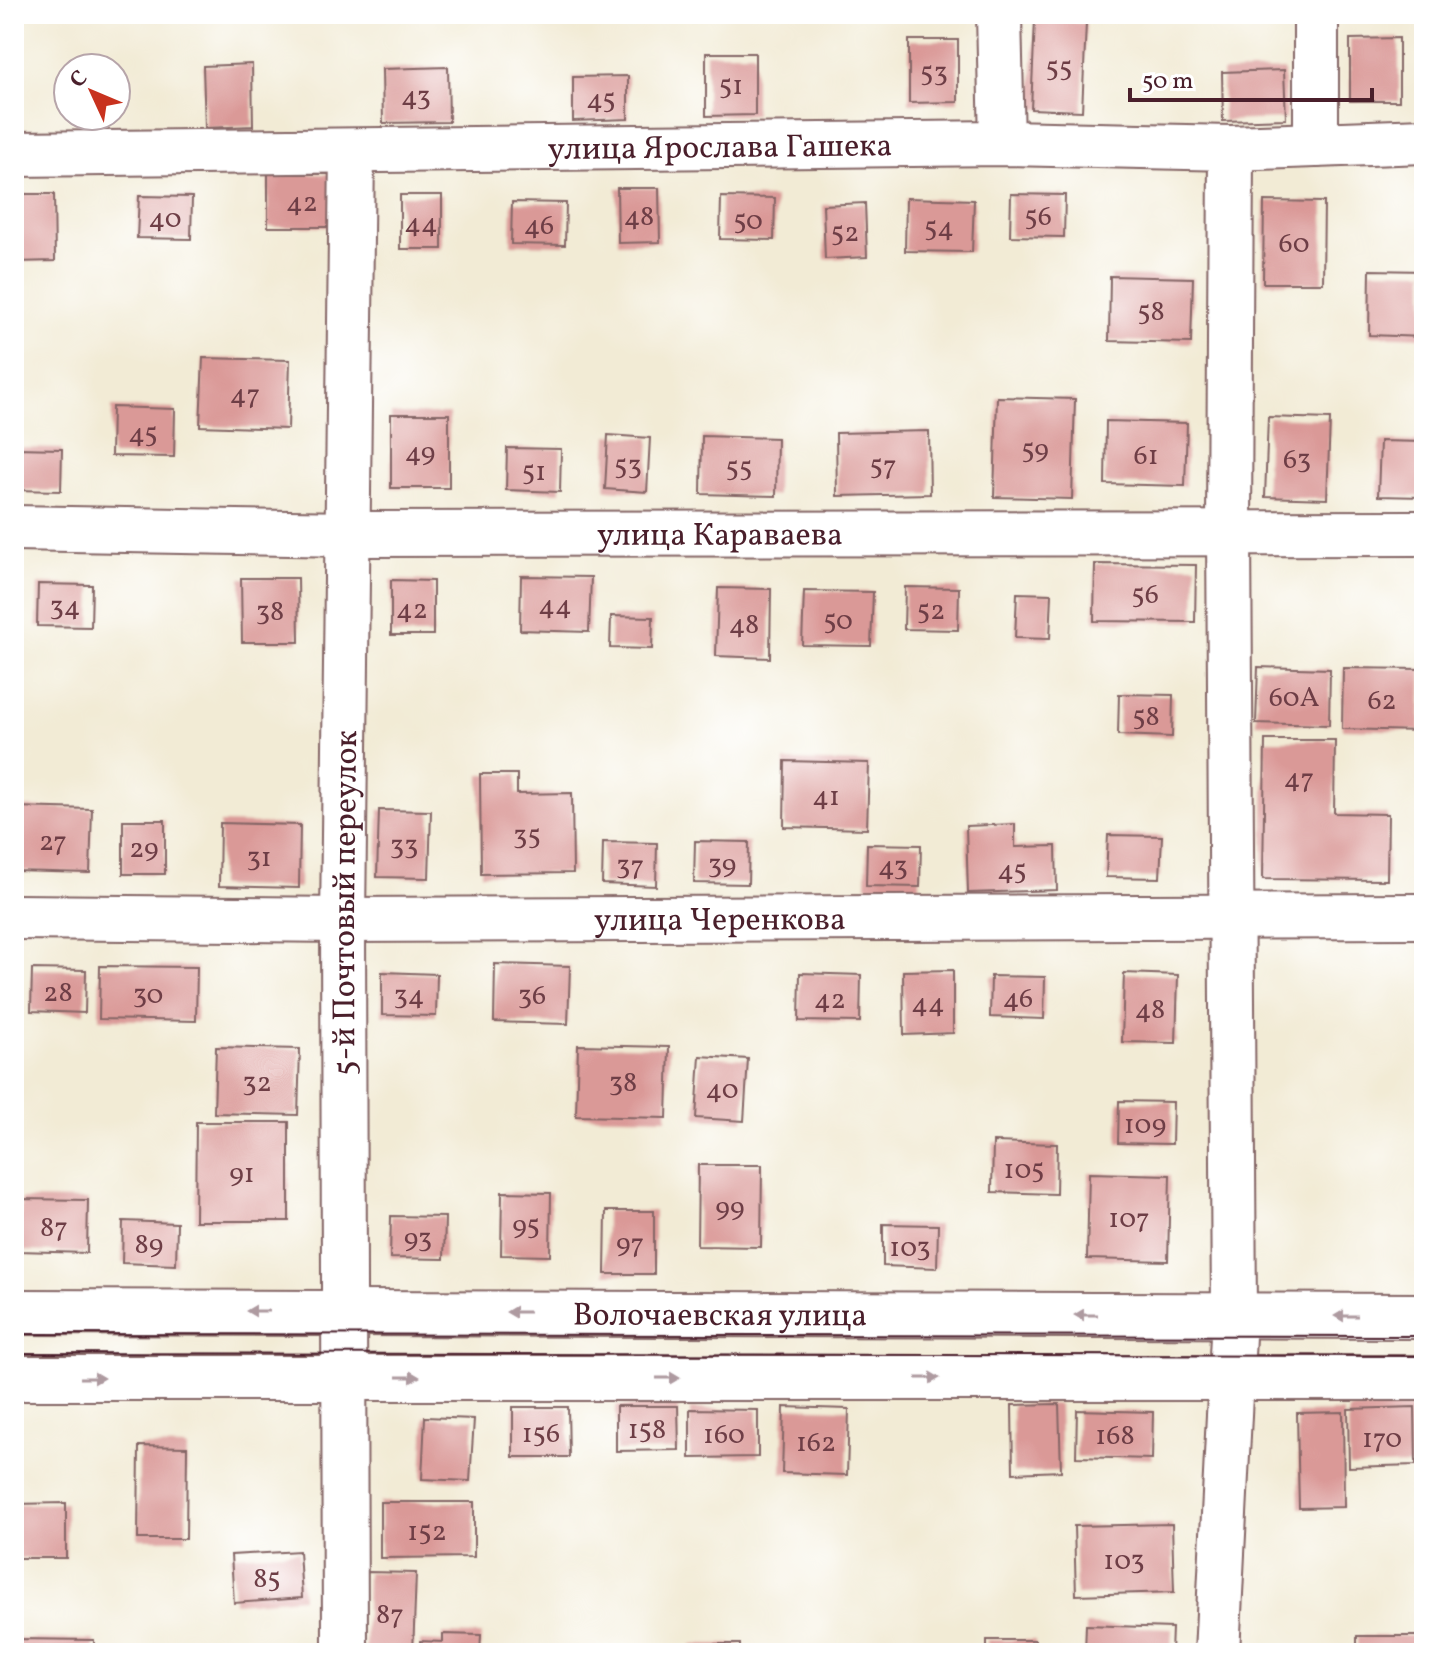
<svg xmlns="http://www.w3.org/2000/svg" width="1438" height="1667" font-family="Vollkorn,serif">
<style>
.building{fill:#da9997}
.lines{fill:none;stroke-linecap:round;stroke-linejoin:round}
.minor-casing{stroke:#856666;stroke-width:48}
.major-casing{stroke:#856666;stroke-width:48}
.minor{stroke:#fff;stroke-width:44}
.major{stroke:#fff;stroke-width:44}
.tram{stroke:#4a1f2b;stroke-width:2}
.oneway{fill:#ae9aa0}
.labels{text-anchor:middle;stroke-width:6;stroke-linejoin:round;paint-order:stroke}
.number-label{font-size:28px;fill:#6e3e46}
.street-label{font-size:32px;fill:#4a1f2b;stroke:#fff}
</style>
<rect width="100%" height="100%" fill="#fff"/>
<filter id="ink" filterUnits="userSpaceOnUse"><feTurbulence type="fractalNoise" baseFrequency=".0125" numOctaves="2"/><feDisplacementMap in="SourceGraphic" scale="16" xChannelSelector="R" yChannelSelector="G"/><feConvolveMatrix kernelMatrix="1 2 1 2 8 2 1 2 1" color-interpolation-filters="sRGB"/></filter>
<filter id="wash" filterUnits="userSpaceOnUse"><feTurbulence type="fractalNoise" baseFrequency=".006" numOctaves="4" result="noise"/><feDisplacementMap in="SourceGraphic" scale="32" xChannelSelector="R" yChannelSelector="G"/><feGaussianBlur stdDeviation="1.8" result="paint"/><feColorMatrix in="noise" values="0 0 0 0 0 0 0 0 0 0 0 0 0 0 0 0 0 1.4 0 .05"/><feComposite in="paint" operator="in"/></filter>
<g filter="url(#wash)">
<rect width="100%" height="100%" fill="#f2ebd5"/>
<g id="blocks">
<path class="building" d="M1035,20L1086,23L1082,111L1031,109Z
M1399,38V101H1350V39Z
M909,40H958V102L909,103Z
M706,53H755V115L706,116Z
M252,64L253,126L205,128L203,66Z
M448,67L449,122L383,123L382,69Z
M1284,70L1286,119L1223,121L1222,72Z
M628,76V119L573,121V77Z
M268,174H336V227H268Z
M617,188H659L660,242L618,243Z
M14,194H54L55,261L14,262Z
M1011,194L1065,195L1064,237L1010,236Z
M400,195H442V249H400Z
M139,196L192,197L191,239L137,238Z
M721,197L775,198L774,240L720,239Z
M906,198L974,200L972,252L905,251Z
M1264,201L1324,202L1323,283H1263Z
M512,202L566,203L565,245L511,244Z
M865,203L867,257L825,259L823,205Z
M1370,270L1424,271V337L1369,335Z
M1110,276L1193,278L1191,343L1109,341Z
M203,358L290,360L288,429L200,426Z
M997,397L1075,399L1072,499L994,497Z
M112,407L175,409L174,457L111,456Z
M391,414H449V488H391Z
M1268,417L1330,419L1327,499L1265,497Z
M1106,421L1187,423L1185,486L1105,484Z
M929,431L930,494L837,496L836,433Z
M608,435L650,438L647,492L605,489Z
M702,436L777,438L776,496L701,494Z
M1380,441L1424,442V497L1378,496Z
M14,448L62,449L61,491L14,490Z
M507,448L561,449L560,492L506,490Z
M1095,564L1196,565L1195,622L1094,621Z
M521,576L591,577L589,632L520,630Z
M241,578H298L299,642H242Z
M391,580L433,581V635H391Z
M38,584L92,585L91,627L37,626Z
M905,587L959,588L958,630L904,629Z
M718,588L771,589L770,658L716,656Z
M804,591L873,592L871,646L802,645Z
M1017,593L1052,594L1050,639L1015,638Z
M611,616L653,617L652,649L610,648Z
M1258,667L1330,669L1329,725L1256,723Z
M1343,668L1422,669L1420,731L1342,729Z
M1119,694L1173,695L1172,737L1118,735Z
M1265,740H1335L1334,813L1388,814L1387,880L1263,879Z
M785,761L869,763L867,829L784,827Z
M480,774H517V794L572,793L573,873L481,874Z
M14,807L92,809L90,873L14,871Z
M379,810L431,811L429,878L377,877Z
M123,820H165V874H123Z
M220,823L300,825L299,888L219,886Z
M1015,824V847L1056,846L1057,890L968,893L966,826Z
M1108,835L1162,836L1160,878L1106,877Z
M695,841L749,842L748,884L694,883Z
M603,842L657,843L656,886L602,884Z
M867,844L921,845L920,887L866,886Z
M495,964L570,966L568,1024L494,1022Z
M100,966L197,967L196,1021L99,1019Z
M32,969L86,970L85,1013L31,1011Z
M953,970V1033L904,1035L903,971Z
M382,972L437,974L436,1016L382,1015Z
M800,973L861,975L860,1022L799,1021Z
M1124,973L1178,975L1176,1043L1122,1042Z
M991,976L1045,977L1044,1019L990,1017Z
M578,1045L669,1047L667,1118L576,1116Z
M216,1047L300,1049L298,1115L214,1113Z
M700,1056L748,1059L744,1121L696,1118Z
M1119,1101L1173,1102L1172,1144L1118,1143Z
M196,1122H289V1221H195Z
M993,1142L1057,1144L1056,1194L992,1192Z
M698,1165H762L761,1247L697,1246Z
M1089,1173L1170,1175L1168,1261L1087,1259Z
M502,1192L551,1193L550,1256L501,1255Z
M21,1199L88,1200L87,1253L19,1251Z
M606,1211H654V1274H605Z
M391,1216L445,1217L444,1259L390,1258Z
M123,1221L177,1223L176,1265L122,1263Z
M883,1224L938,1225L937,1268L883,1266Z
M1059,1404L1061,1471L1013,1473L1012,1405Z
M616,1406H678L679,1450L616,1451Z
M513,1407H568L569,1457H513Z
M784,1407L849,1409L847,1475L782,1473Z
M1415,1407L1416,1465L1349,1467L1348,1409Z
M690,1409L758,1410V1457L690,1458Z
M1077,1410L1153,1412L1152,1459L1076,1457Z
M1343,1412L1344,1507L1299,1508L1297,1413Z
M425,1417L474,1419L470,1481L422,1479Z
M139,1446L187,1447L186,1539H138Z
M380,1502H474V1557L380,1558Z
M66,1503V1558H14V1504Z
M1172,1524L1174,1592L1076,1595L1074,1526Z
M299,1551L302,1598L234,1603L231,1555Z
M367,1572L416,1573L413,1653H365Z
M1086,1625L1172,1628L1171,1653H1085Z
M443,1634L481,1635L480,1653H420V1641L443,1642Z
M1357,1636H1424V1653H1357Z
M14,1639L94,1640V1653H14Z
M987,1640H1035V1653H987Z
M692,1644H740V1653H692Z"/>
</g>
</g>
<g filter="url(#ink)">
<use href="#blocks" fill-opacity="0" stroke="#856666" stroke-width="2"/>
<g class="lines">
<g class="minor-casing">
<g id="minor">
<path d="M999,14L1002,143"/>
<path d="M1316,14V145"/>
<path id="s1" d="M14,154L1002,143L1231,148L1424,141"/>
<path id="s2" d="M14,528L349,534L1424,533"/>
<path id="s3" d="M14,917L343,920L1424,916"/>
<path id="s4" d="M345,1653L343,920L352,151"/>
<path d="M1217,1653L1234,1316L1229,532L1231,148"/>
</g>
</g>
<g class="major-casing">
<g id="major">
<path id="s5" d="M14,1312L1424,1316"/>
<path d="M14,1378H1424"/>
</g>
</g>
<use href="#minor" class="minor"/>
<use href="#major" class="major"/>
<path class="tram" d="M14,1334L1424,1336
M14,1353L1424,1356"/>
</g>
<defs><path id="oneway-solid" d="M-6-.8H1V-3.2L6.5 0L1 3.2V.8H-6Z" transform="scale(2)"/></defs>
<g class="oneway">
<use href="#oneway-solid" transform="translate(258 1311) rotate(180)"/>
<use href="#oneway-solid" transform="translate(518 1312) rotate(-180)"/>
<use href="#oneway-solid" transform="translate(1086 1315) rotate(-180)"/>
<use href="#oneway-solid" transform="translate(1346 1316) rotate(-180)"/>
<use href="#oneway-solid" transform="translate(408 1377)"/>
<use href="#oneway-solid" transform="translate(92 1378)"/>
<use href="#oneway-solid" transform="translate(668 1378)"/>
<use href="#oneway-solid" transform="translate(928 1378)"/>
</g>
</g>
<g class="labels">
<g class="number-label">
<text x="1059" y="76">55</text>
<text x="934" y="81">53</text>
<text x="731" y="94">51</text>
<text x="416" y="105">43</text>
<text x="601" y="108">45</text>
<text x="302" y="211">42</text>
<text x="639" y="225">48</text>
<text x="1038" y="225">56</text>
<text x="165" y="227">40</text>
<text x="748" y="229">50</text>
<text x="421" y="232">44</text>
<text x="539" y="234">46</text>
<text x="939" y="236">54</text>
<text x="845" y="241">52</text>
<text x="1294" y="252">60</text>
<text x="1151" y="320">58</text>
<text x="245" y="403">47</text>
<text x="143" y="442">45</text>
<text x="1035" y="458">59</text>
<text x="420" y="461">49</text>
<text x="1146" y="464">61</text>
<text x="1297" y="468">63</text>
<text x="628" y="474">53</text>
<text x="883" y="474">57</text>
<text x="739" y="476">55</text>
<text x="534" y="480">51</text>
<text x="1145" y="603">56</text>
<text x="555" y="614">44</text>
<text x="65" y="615">34</text>
<text x="412" y="618">42</text>
<text x="931" y="619">52</text>
<text x="270" y="620">38</text>
<text x="838" y="629">50</text>
<text x="744" y="633">48</text>
<text x="1294" y="706">60А</text>
<text x="1382" y="709">62</text>
<text x="1146" y="725">58</text>
<text x="1299" y="787">47</text>
<text x="826" y="805">41</text>
<text x="527" y="844">35</text>
<text x="53" y="850">27</text>
<text x="404" y="854">33</text>
<text x="144" y="857">29</text>
<text x="259" y="866">31</text>
<text x="722" y="873">39</text>
<text x="630" y="874">37</text>
<text x="893" y="875">43</text>
<text x="1012" y="879">45</text>
<text x="58" y="1001">28</text>
<text x="148" y="1003">30</text>
<text x="409" y="1004">34</text>
<text x="532" y="1004">36</text>
<text x="1018" y="1007">46</text>
<text x="830" y="1008">42</text>
<text x="928" y="1012">44</text>
<text x="1150" y="1018">48</text>
<text x="257" y="1091">32</text>
<text x="623" y="1091">38</text>
<text x="722" y="1098">40</text>
<text x="1145" y="1133">109</text>
<text x="1024" y="1178">105</text>
<text x="242" y="1182">91</text>
<text x="730" y="1216">99</text>
<text x="1129" y="1227">107</text>
<text x="526" y="1234">95</text>
<text x="54" y="1236">87</text>
<text x="418" y="1247">93</text>
<text x="630" y="1252">97</text>
<text x="149" y="1253">89</text>
<text x="910" y="1256">103</text>
<text x="647" y="1438">158</text>
<text x="541" y="1442">156</text>
<text x="724" y="1443">160</text>
<text x="1115" y="1444">168</text>
<text x="1382" y="1447">170</text>
<text x="816" y="1451">162</text>
<text x="427" y="1540">152</text>
<text x="1124" y="1569">103</text>
<text x="267" y="1587">85</text>
<text x="390" y="1623">87</text>
</g>
<g class="street-label">
<text dy="11" stroke="none"><textPath href="#s1" startOffset="706">улица Ярослава Гашека</textPath></text>
<text dy="11" stroke="none"><textPath href="#s2" startOffset="706">улица Караваева</textPath></text>
<text dy="11" stroke="none"><textPath href="#s4" startOffset="750">5-й Почтовый переулок</textPath></text>
<text dy="11" stroke="none"><textPath href="#s3" startOffset="706">улица Черенкова</textPath></text>
<text dy="11" stroke="none"><textPath href="#s5" startOffset="706">Волочаевская улица</textPath></text>
</g>
</g>
<rect width="1438" height="1667" fill="none" stroke="#fff" stroke-width="48"/>
<g transform="translate(92 92) rotate(314)"><circle r="38" fill="#ffffff" stroke="#b7a5aa" stroke-width="2"/>
<path d="M0-6L14 30L0 20L-14 30Z" fill="#c8321e"/>
<text y="-12" font-size="22" font-weight="bold" text-anchor="middle" fill="#4a1f2b">С</text>
</g>
<path d="M1130 88v12h242v-12" fill="none" stroke="#4a1f2b" stroke-width="4"/>
<text x="1142" y="88" font-size="24" fill="#4a1f2b" stroke="#ffffff" stroke-width="6" paint-order="stroke">50 m</text>
</svg>
